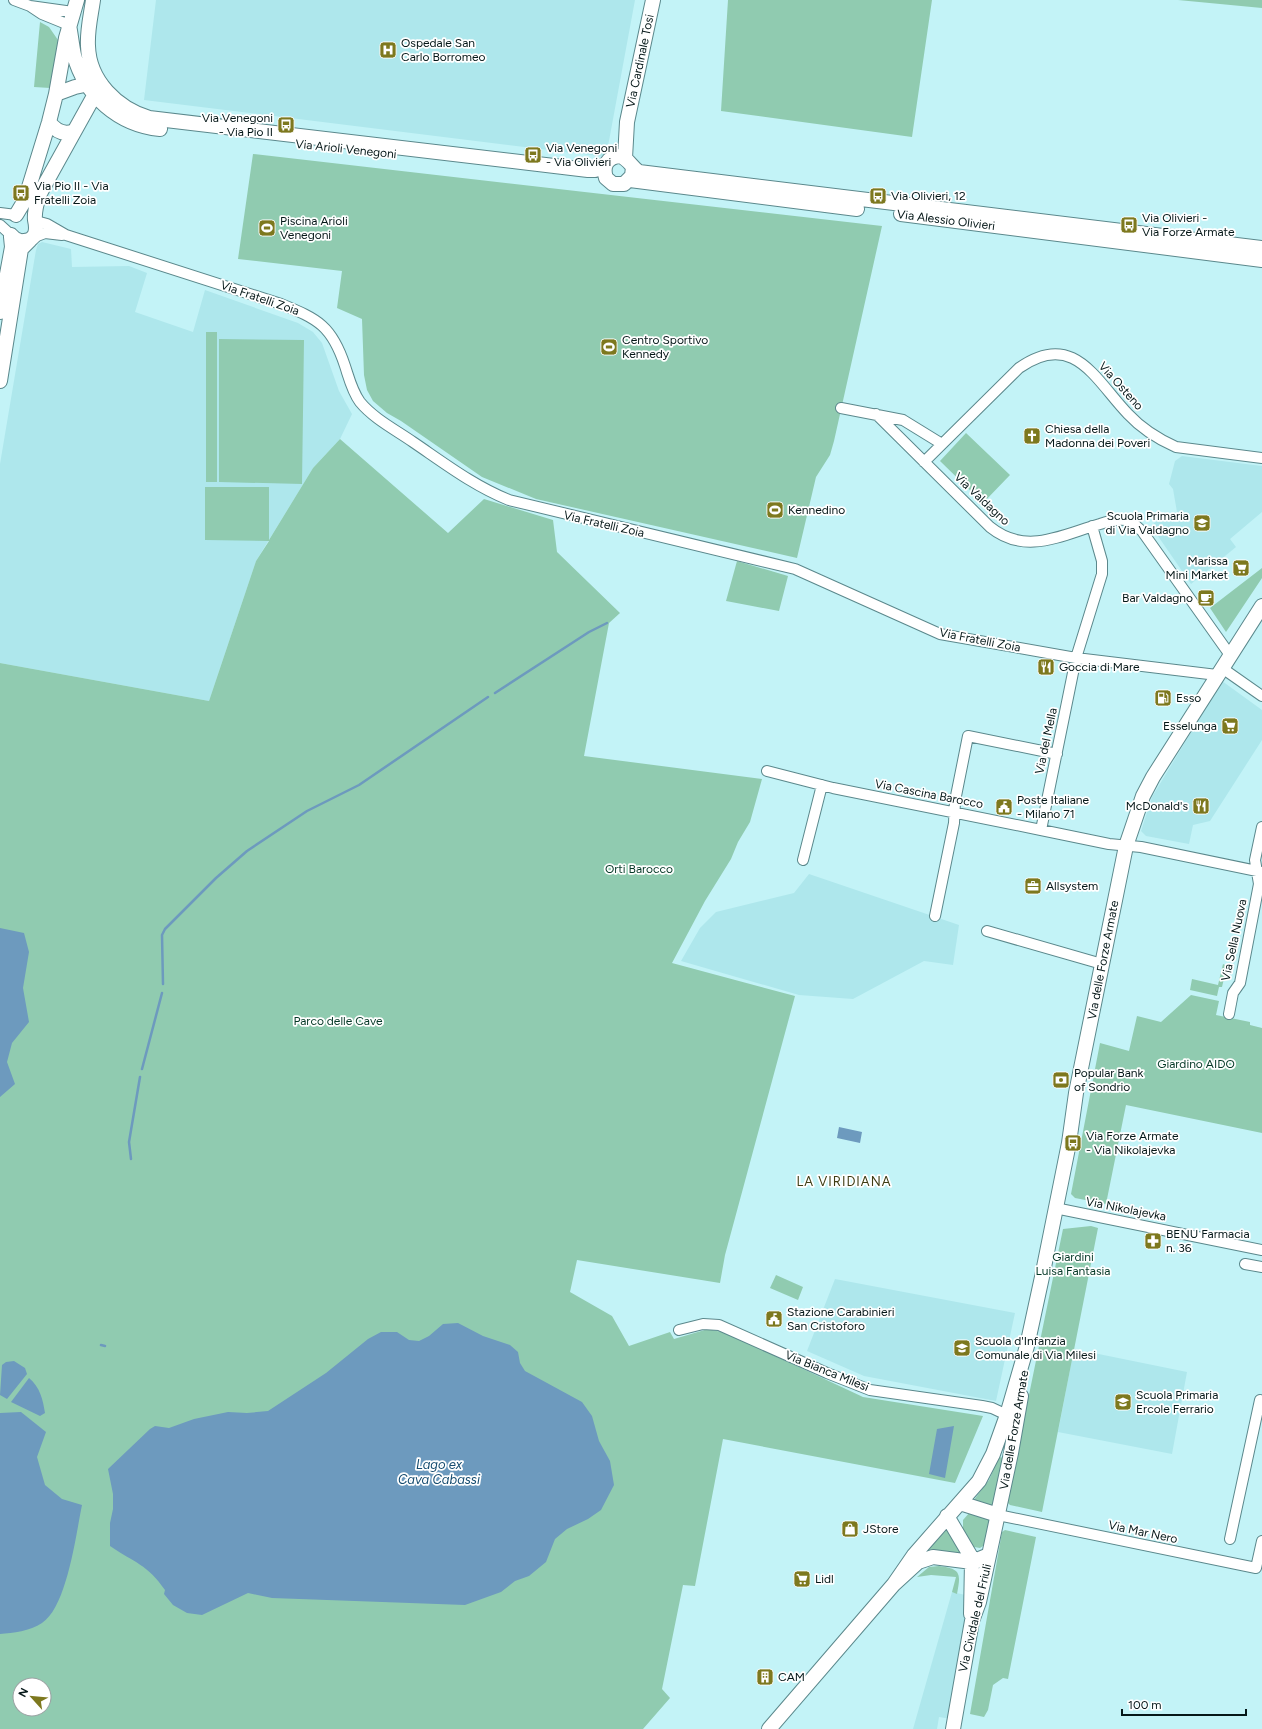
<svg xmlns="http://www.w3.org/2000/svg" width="1262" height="1729" font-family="Figtree,sans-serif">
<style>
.built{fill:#aee7ec}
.green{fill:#90cbb0;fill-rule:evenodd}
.water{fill:#6d9abe}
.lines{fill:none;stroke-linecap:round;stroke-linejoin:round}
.stream{stroke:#6d9abe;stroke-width:2.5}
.street-casing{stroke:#5b888c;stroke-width:12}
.secondary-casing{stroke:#5b888c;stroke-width:16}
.street{stroke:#fff;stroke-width:10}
.secondary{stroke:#fff;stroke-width:14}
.labels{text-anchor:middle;stroke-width:3.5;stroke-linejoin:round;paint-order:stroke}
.poi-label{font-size:12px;fill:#051718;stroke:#fff;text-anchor:start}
.street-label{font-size:12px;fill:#051718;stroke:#fff}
.park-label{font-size:12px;fill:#043826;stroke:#fff}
.neighbourhood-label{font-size:13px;letter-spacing:1px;fill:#3f3d14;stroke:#fff}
.water-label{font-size:13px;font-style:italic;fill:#144b6f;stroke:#fff}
</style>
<rect width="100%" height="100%" fill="#c3f3f7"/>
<path class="built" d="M156,0H635L606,157L144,100Z
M42,242L71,249L72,267L129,266L147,273L135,312L193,332L205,290L298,323L313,332L322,343L339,391L352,414L340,439L313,468L256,561L209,701L0,663V464L36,250L38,244Z
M1182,456L1262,466V512L1230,539L1236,547L1191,584L1151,526L1163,516L1177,512L1173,489L1169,484L1175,461Z
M1222,681L1262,710V740L1210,821L1193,825L1189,844L1146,836L1141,831L1152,797Z
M809,874L959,925L953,965L924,961L853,999L799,995L681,961L700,928L716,912L794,893Z
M835,1279L1015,1313L996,1401L864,1376L807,1351Z
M1074,1349L1187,1372L1172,1454L1058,1432Z
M952,1592L970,1596L952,1719L939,1717L937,1729H913Z"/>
<path class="green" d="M728,0H932L912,137L721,111Z
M1178,0H1262V8Z
M40,22L49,27L58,40L50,88L34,87Z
M253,154L882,226L834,441L830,455L816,477L797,558L536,499L482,477L401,421L387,413L373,401L367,390L364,375L362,319L337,308L342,271L238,259Z
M206,332H217V482H206Z
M219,339L304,340L302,484L219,482Z
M966,433L1010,475L983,503L940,461Z
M340,439L448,533L484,499L553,520L557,552L620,613L609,623L584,756L762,779L750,822L738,842L731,859L705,901L672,963L795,996L725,1255L720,1283L577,1260L570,1292L612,1316L629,1346L670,1332L674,1339L708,1329L726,1333L863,1397L983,1416L955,1483L723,1439L695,1586L683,1585L662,1689L670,1698L643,1729H0V663L209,701L256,561L269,541L205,540V487H269V540L313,468ZM20,1685H44V1709H20Z
M737,561L788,576L779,611L726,601Z
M1262,568V578L1226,632L1210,608Z
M1223,964L1227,966L1222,987H1219L1217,996L1190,990L1192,979L1218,985Z
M1191,995L1219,1001L1216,1015L1250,1022V1025L1262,1028V1133L1126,1105L1106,1204L1075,1198L1071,1194L1100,1043L1129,1051L1137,1016L1161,1022Z
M1091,1226L1098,1228L1042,1512L1010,1505L1007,1502L1063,1229Z
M776,1275L803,1287L798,1300L770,1288Z
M999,1457L1004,1458L993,1509L973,1501L989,1480Z
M970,1512L989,1518L990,1526L986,1544L980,1548L974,1547L963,1534V1520Z
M945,1525L962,1555L922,1554Z
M1005,1530L1036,1537L1008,1679L1003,1678L993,1685L988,1710L984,1717L970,1714L1002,1532Z
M939,1566C961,1569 961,1573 957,1594L952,1592L956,1577L931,1575L917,1577L929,1567Z"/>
<path class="water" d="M0,928L24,933L29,952L23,988L29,1022L12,1043L7,1062L15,1084L0,1097Z
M839,1127L862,1132L860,1143L837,1138Z
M458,1323L483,1336L510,1345L518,1352L520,1363L525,1371L582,1402L592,1416L599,1441L610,1461L614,1485L601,1510L588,1519L567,1529L555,1539L546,1562L529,1576L515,1581L501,1592L465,1605L272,1598L248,1593L202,1615L187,1613L173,1605L164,1594L165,1590C147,1564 135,1563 110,1546V1523L113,1509V1494L108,1469L150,1429L155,1426L169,1428L194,1419L228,1412L247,1413L268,1411L326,1373L368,1339L381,1332H397L409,1340L419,1341L429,1336L443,1324Z
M14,1361L25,1368L27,1374L7,1399L0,1395L2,1365L6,1362Z
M29,1378C40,1387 43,1400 45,1413L40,1416L11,1402Z
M21,1412L46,1432L37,1457L45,1485L62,1499L82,1505C76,1534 67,1607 42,1623C30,1631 13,1633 0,1634V1413Z
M954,1426L945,1478L929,1474L937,1429Z"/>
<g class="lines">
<path class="stream" d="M495,693L589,632L607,623
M163,984L162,935L165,929L216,878L247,851L307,811L359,785L488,697
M142,1069L162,993
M131,1159L129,1142L140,1077
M101,1345L105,1346"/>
<g class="street-casing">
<path id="street" d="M14,0L30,6L73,12
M30,6L42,14L69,25
M0,213L16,215
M36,221L47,224L66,235L281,304C318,319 332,326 345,366C349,378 352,391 360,402C374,419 396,430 413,442C444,463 474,486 509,500L795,569L940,634L1076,658L1217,675
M0,225L11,235
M32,238L45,233L62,235
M841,408L903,420L942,444
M876,414L990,527C1026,556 1061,535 1100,524C1109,521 1120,518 1130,521C1134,523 1138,528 1142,531L1230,655
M924,462L1019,368C1074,329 1096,381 1128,414C1141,428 1158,439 1176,447L1262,458
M1222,668L1262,696
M767,771L833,788L1041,830L1109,844L1141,847L1262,872
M1041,830L1076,658L1102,574V561L1092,526
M803,860L822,785
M935,916L954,823L955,801L968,736L1057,754
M987,931L1102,964
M1229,1014L1233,993L1240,983L1259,884L1255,860L1262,827
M1055,1208L1262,1250
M1245,1264L1262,1267
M679,1330L703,1324L719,1325L827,1373L870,1390L982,1406L992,1408L1007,1415
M998,1515L1256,1568L1262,1541
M1230,1539L1260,1400"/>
</g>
<g class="secondary-casing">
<path id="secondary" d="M93,0C91,15 87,30 88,46C89,81 117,108 149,118L588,170H595L605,165
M69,25C71,35 72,46 74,55C85,96 119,125 160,129
M56,94L75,87L94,83
M49,122C55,130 63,136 74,131
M625,158L627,122L653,0
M633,167L632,176L624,184H613L606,178C602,166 607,157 620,156C629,159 631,167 639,172L1262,248
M630,180L857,209
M901,214L1262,260
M16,215L25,200L49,122L56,94L66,38L77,0
M11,235C14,239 18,242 24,241C37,240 37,229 35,220C34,212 37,202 39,195L99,87
M0,312L12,247L11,237
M0,381L21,249L30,240
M960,1503L998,1515
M947,1516L970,1555L972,1562L971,1614
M894,1584L914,1555L979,1481L993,1454L1007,1415L1027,1346L1042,1277L1069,1143L1076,1093L1126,846L1143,796L1153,777L1262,606
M769,1729L894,1584L918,1562L933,1557L972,1562L989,1555
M953,1729L972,1621L979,1602L1011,1453L1021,1396"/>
</g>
<use href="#street" class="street"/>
<use href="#secondary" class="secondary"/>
</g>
<defs>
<g id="hospital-square" transform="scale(0.9)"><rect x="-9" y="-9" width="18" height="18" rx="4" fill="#7d781e" stroke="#fff"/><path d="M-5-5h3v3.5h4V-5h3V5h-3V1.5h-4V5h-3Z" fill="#fff"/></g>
<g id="bus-square" transform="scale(0.9)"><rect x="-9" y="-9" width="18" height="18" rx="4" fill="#7d781e" stroke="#fff"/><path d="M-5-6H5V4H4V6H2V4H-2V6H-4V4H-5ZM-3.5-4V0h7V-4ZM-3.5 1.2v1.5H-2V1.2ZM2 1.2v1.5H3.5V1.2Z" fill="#fff"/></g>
<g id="stadium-square" transform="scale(0.9)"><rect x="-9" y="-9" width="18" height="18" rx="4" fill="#7d781e" stroke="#fff"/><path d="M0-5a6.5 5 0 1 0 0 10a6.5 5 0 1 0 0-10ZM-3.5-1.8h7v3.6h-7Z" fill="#fff"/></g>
<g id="church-square" transform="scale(0.9)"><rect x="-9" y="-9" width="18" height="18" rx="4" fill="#7d781e" stroke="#fff"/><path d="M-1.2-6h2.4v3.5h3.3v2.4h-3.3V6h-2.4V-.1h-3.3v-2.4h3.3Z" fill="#fff"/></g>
<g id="school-square" transform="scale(0.9)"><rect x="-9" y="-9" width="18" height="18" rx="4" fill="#7d781e" stroke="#fff"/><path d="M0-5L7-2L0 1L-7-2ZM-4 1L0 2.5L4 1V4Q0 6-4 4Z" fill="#fff"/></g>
<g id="supermarket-square" transform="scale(0.9)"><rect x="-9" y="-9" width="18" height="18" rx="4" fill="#7d781e" stroke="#fff"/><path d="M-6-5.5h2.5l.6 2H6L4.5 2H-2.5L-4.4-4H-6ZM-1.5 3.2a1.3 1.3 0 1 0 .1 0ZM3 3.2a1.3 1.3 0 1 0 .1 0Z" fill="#fff"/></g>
<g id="cafe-square" transform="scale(0.9)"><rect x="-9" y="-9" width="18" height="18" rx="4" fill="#7d781e" stroke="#fff"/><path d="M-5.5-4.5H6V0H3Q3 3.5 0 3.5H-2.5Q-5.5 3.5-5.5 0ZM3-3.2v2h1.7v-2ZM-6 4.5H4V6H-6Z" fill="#fff"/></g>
<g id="restaurant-square" transform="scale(0.9)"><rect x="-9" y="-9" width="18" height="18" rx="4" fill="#7d781e" stroke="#fff"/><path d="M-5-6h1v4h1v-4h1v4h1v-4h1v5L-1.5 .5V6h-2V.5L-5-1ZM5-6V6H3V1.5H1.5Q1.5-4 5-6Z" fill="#fff"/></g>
<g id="fuel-square" transform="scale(0.9)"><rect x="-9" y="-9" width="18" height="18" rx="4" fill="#7d781e" stroke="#fff"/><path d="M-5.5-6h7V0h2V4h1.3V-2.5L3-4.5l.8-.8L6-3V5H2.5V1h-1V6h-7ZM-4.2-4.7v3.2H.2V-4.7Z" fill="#fff"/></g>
<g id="civic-square" transform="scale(0.9)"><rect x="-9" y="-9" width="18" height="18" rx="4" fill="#7d781e" stroke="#fff"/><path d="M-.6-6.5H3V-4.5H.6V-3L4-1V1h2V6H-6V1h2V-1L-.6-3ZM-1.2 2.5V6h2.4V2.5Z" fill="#fff"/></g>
<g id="office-square" transform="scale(0.9)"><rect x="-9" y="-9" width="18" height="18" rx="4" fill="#7d781e" stroke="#fff"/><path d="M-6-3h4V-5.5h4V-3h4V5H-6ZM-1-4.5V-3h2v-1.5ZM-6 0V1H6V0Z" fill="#fff"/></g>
<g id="bank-square" transform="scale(0.9)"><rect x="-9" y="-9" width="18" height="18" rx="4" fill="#7d781e" stroke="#fff"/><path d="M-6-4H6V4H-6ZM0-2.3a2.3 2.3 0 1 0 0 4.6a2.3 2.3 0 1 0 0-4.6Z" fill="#fff"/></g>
<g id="pharmacy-square" transform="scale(0.9)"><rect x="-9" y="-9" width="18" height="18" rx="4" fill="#7d781e" stroke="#fff"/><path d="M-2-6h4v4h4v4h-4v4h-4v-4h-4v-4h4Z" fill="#fff"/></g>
<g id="shop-square" transform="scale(0.9)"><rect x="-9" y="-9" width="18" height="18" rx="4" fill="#7d781e" stroke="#fff"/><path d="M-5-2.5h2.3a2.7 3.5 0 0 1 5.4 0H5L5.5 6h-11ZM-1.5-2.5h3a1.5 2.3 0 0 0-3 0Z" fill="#fff"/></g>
<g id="building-square" transform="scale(0.9)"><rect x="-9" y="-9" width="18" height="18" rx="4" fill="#7d781e" stroke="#fff"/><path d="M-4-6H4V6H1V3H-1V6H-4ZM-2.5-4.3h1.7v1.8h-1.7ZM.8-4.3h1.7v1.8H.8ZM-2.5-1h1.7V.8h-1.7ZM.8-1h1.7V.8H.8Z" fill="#fff"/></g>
</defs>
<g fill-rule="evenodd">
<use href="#hospital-square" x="388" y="50"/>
<use href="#bus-square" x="286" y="125"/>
<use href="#bus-square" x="533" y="155"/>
<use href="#bus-square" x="21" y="193"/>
<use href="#bus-square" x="878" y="196"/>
<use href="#bus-square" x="1129" y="225"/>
<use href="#stadium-square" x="267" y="228"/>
<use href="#stadium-square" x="609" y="347"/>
<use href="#church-square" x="1032" y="436"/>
<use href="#stadium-square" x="775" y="510"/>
<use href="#school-square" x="1202" y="523"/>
<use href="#supermarket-square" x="1241" y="568"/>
<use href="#cafe-square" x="1206" y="598"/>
<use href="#restaurant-square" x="1046" y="667"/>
<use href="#fuel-square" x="1163" y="698"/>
<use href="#supermarket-square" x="1230" y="726"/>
<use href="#restaurant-square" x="1201" y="806"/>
<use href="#civic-square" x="1004" y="807"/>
<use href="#office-square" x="1033" y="886"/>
<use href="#bank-square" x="1061" y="1080"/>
<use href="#bus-square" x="1073" y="1143"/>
<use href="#pharmacy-square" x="1153" y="1241"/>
<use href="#civic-square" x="774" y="1319"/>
<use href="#school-square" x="962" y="1348"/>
<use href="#school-square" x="1123" y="1402"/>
<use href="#shop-square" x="850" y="1529"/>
<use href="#supermarket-square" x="802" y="1579"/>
<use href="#building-square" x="765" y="1677"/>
</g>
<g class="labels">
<g class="poi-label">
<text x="401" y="47">Ospedale San<tspan x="401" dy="14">Carlo Borromeo</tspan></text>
<text x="273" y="122" text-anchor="end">Via Venegoni<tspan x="273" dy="14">- Via Pio II</tspan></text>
<text x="546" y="152">Via Venegoni<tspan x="546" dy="14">- Via Olivieri</tspan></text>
<text x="34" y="190">Via Pio II - Via<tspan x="34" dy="14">Fratelli Zoia</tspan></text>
<text x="891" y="200">Via Olivieri, 12</text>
<text x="1142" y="222">Via Olivieri -<tspan x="1142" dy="14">Via Forze Armate</tspan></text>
<text x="280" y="225">Piscina Arioli<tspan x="280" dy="14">Venegoni</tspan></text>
<text x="622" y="344">Centro Sportivo<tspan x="622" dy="14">Kennedy</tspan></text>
<text x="1045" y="433">Chiesa della<tspan x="1045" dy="14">Madonna dei Poveri</tspan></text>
<text x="788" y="514">Kennedino</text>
<text x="1189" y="520" text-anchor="end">Scuola Primaria<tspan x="1189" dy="14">di Via Valdagno</tspan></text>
<text x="1228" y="565" text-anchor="end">Marissa<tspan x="1228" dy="14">Mini Market</tspan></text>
<text x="1193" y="602" text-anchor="end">Bar Valdagno</text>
<text x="1059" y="671">Goccia di Mare</text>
<text x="1176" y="702">Esso</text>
<text x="1217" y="730" text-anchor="end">Esselunga</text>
<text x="1017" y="804">Poste Italiane<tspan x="1017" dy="14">- Milano 71</tspan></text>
<text x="1188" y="810" text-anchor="end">McDonald's</text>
<text x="1046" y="890">Allsystem</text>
<text x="1074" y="1077">Popular Bank<tspan x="1074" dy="14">of Sondrio</tspan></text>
<text x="1086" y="1140">Via Forze Armate<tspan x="1086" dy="14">- Via Nikolajevka</tspan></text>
<text x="1166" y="1238">BENU Farmacia<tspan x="1166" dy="14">n. 36</tspan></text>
<text x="787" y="1316">Stazione Carabinieri<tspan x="787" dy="14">San Cristoforo</tspan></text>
<text x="975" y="1345">Scuola d'Infanzia<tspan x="975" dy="14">Comunale di Via Milesi</tspan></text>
<text x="1136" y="1399">Scuola Primaria<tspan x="1136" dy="14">Ercole Ferrario</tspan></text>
<text x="863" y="1533">JStore</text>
<text x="815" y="1583">Lidl</text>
<text x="778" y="1681">CAM</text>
</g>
<g class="street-label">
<text transform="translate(640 61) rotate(-78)" y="4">Via Cardinale Tosi</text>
<text transform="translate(346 149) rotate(6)" y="4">Via Arioli Venegoni</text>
<text transform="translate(946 220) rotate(7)" y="4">Via Alessio Olivieri</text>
<text transform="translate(260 298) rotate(19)" y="4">Via Fratelli Zoia</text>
<text transform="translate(1121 386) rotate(48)" y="4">Via Osteno</text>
<text transform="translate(982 499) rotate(43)" y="4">Via Valdagno</text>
<text transform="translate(604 524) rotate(13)" y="4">Via Fratelli Zoia</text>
<text transform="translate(980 640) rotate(11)" y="4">Via Fratelli Zoia</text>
<text transform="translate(1046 741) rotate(-78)" y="4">Via del Mella</text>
<text transform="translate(929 794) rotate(11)" y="4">Via Cascina Barocco</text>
<text transform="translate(1234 940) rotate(-78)" y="4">Via Sella Nuova</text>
<text transform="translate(1103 960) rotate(-79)" y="4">Via delle Forze Armate</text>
<text transform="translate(1126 1209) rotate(11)" y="4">Via Nikolajevka</text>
<text transform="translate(827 1371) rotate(22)" y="4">Via Bianca Milesi</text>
<text transform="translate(1014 1430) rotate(-80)" y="4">Via delle Forze Armate</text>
<text transform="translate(1143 1532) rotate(12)" y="4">Via Mar Nero</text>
<text transform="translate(975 1618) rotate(-77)" y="4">Via Cividale del Friuli</text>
</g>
<g class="park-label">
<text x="639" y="873">Orti Barocco</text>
<text x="338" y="1025">Parco delle Cave</text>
<text x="1196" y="1068">Giardino AIDO</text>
<text x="1073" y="1261">Giardini<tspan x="1073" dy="14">Luisa Fantasia</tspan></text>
</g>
<g class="neighbourhood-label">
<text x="844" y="1186">LA VIRIDIANA</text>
</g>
<g class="water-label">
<text x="439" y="1469">Lago ex<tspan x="439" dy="15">Cava Cabassi</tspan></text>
</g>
</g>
<g transform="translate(32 1697) rotate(297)"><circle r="19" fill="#ffffff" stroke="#9ba2a3"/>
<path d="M0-3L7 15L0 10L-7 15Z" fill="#7d781e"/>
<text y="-6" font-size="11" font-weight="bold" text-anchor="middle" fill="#051718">N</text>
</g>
<path d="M1122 1709v6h124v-6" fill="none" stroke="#051718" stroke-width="2"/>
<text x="1128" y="1709" font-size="12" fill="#051718" stroke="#ffffff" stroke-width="3" paint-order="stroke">100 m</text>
</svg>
